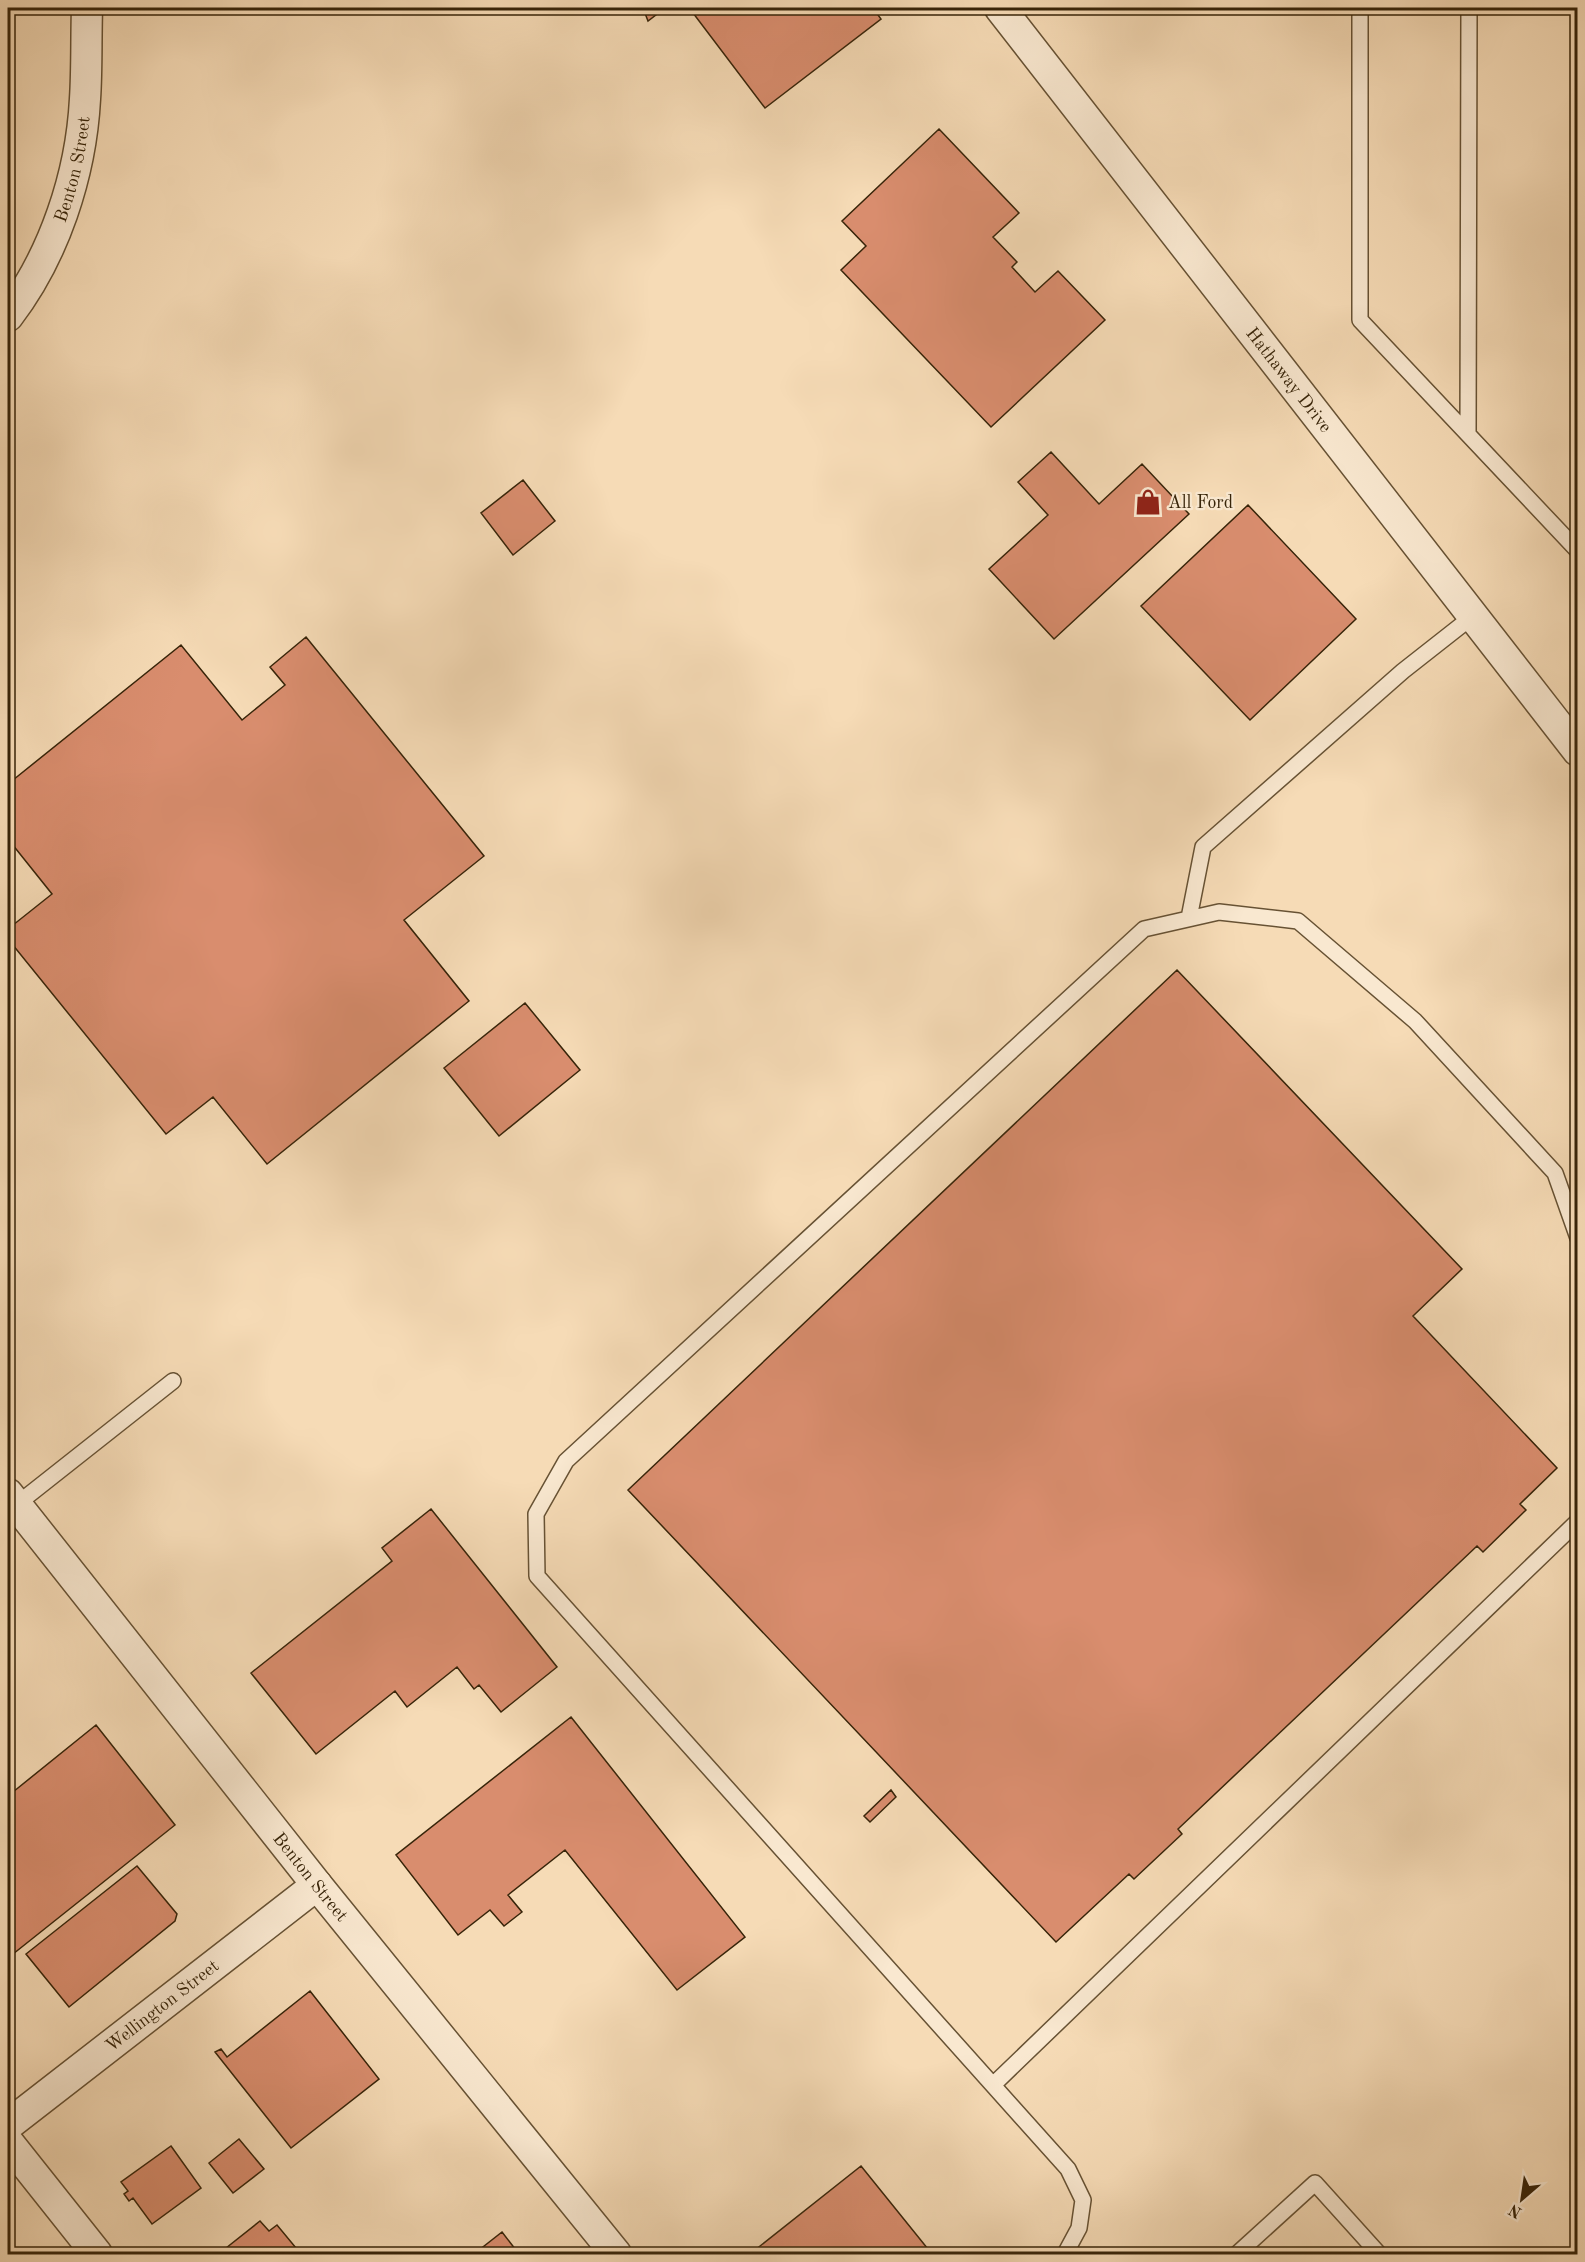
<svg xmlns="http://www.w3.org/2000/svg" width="1585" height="2262" font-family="'Old Standard TT',serif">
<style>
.building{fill:#d98d6e;stroke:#372409;stroke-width:1.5}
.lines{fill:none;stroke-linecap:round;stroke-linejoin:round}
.lane-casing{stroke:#675234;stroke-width:18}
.street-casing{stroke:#675234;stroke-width:33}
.lane{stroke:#f9e8d0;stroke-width:15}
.street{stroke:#f9e8d0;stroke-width:30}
.labels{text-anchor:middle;stroke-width:4.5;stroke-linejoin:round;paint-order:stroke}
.street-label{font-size:18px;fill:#372409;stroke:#f9e8d0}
.poi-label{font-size:18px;fill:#372409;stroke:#f9e8d0;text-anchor:start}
</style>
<rect width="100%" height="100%" fill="#f6dbb6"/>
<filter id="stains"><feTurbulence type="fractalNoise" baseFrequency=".00333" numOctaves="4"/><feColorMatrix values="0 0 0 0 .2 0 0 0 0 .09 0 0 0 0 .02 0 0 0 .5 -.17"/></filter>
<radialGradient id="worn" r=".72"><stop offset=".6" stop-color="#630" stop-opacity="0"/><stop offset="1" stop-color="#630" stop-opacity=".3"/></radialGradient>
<path class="building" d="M643,8H665L648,21Z
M692,8H873L881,19L765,108L690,9Z
M939,129L1019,213L993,237L1017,262L1012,267L1035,292L1058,271L1105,320L991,427L841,270L866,246L842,221Z
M1051,452L1099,504L1142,464L1189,514L1054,639L989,569L1048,515L1018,482Z
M523,480L555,521L513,555L481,513Z
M1248,505L1356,619L1250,720L1141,606Z
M306,637L484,856L404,920L469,1001L267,1164L213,1097L166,1134L8,939V929L52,894L8,839V784L181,645L242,720L285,685L270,667Z
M1177,970L1462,1269L1413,1316L1557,1468L1520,1504L1526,1510L1483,1552L1477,1546L1178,1829L1182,1834L1134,1879L1129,1874L1056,1942L628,1490Z
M525,1003L580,1070L499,1136L444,1068Z
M431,1509L557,1667L501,1712L479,1685L474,1689L457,1667L407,1707L395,1691L316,1754L251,1673L392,1561L382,1548Z
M571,1717L745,1937L677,1990L565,1850L508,1895L522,1912L504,1926L490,1910L458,1935L396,1855Z
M96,1725L175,1825L8,1958V1796Z
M891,1790L896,1797L870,1822L864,1816Z
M137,1866L177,1914L175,1921L69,2007L26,1954Z
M310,1991L379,2079L291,2148L215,2052L221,2049L227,2057Z
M239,2139L264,2169L233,2193L209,2163Z
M171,2146L201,2188L152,2224L133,2198L129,2201L124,2194L128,2191L121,2182Z
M861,2166L932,2254H750Z
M260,2221L269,2231L277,2225L301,2254H223L221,2252Z
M502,2232L519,2254H474Z"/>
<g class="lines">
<g class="lane-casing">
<path id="lane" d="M1360,8V320L1578,551
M1468,434L1469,8
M1189,918L1203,847L1403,671L1473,616
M16,1505L173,1381
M993,2085L1578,1521
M1065,2254L1079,2228L1083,2200L1068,2169L537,1576L536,1514L566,1461L1144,929L1219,912L1298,921L1415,1021L1555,1173L1578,1238
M1237,2254L1315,2183L1379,2254"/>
</g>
<g class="street-casing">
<g id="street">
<path id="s1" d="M1000,8L1578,751"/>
<path id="s2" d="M8,316C54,256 81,175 85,99C87,69 86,38 87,8"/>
<path id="s3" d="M8,1494L317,1885L616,2254"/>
<path id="s4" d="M8,2125L317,1885"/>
<path d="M8,2142L97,2254"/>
</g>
</g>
<use href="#lane" class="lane"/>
<use href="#street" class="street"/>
</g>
<defs>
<g id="shop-bare" transform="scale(2.07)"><path d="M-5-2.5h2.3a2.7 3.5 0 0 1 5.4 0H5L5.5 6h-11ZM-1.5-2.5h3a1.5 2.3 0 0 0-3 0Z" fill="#8f2418" stroke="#f9e8d0" stroke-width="2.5" paint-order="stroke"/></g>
</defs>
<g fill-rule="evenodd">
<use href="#shop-bare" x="1148" y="502"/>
</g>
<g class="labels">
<g class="street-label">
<text dy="6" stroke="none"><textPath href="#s2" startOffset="162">Benton Street</textPath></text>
<text dy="6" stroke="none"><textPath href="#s1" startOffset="471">Hathaway Drive</textPath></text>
<text dy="6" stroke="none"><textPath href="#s3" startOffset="488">Benton Street</textPath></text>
<text dy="6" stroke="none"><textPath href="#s4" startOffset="195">Wellington Street</textPath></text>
</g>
<g class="poi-label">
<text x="1168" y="508">All Ford</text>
</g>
</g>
<rect width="1585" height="2262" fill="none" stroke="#f6dbb6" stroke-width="30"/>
<rect x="9" y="9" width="1567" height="2244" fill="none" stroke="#372409" stroke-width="3"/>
<rect x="15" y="15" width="1555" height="2232" fill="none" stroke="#372409" stroke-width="1.5"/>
<g transform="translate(1522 2199) rotate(209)" stroke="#f9e8d0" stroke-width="4.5" paint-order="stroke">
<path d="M0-4.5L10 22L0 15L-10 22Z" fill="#372409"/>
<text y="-9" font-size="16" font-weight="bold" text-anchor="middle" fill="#372409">N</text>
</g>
<rect width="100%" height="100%" filter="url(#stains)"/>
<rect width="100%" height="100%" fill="url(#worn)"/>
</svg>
